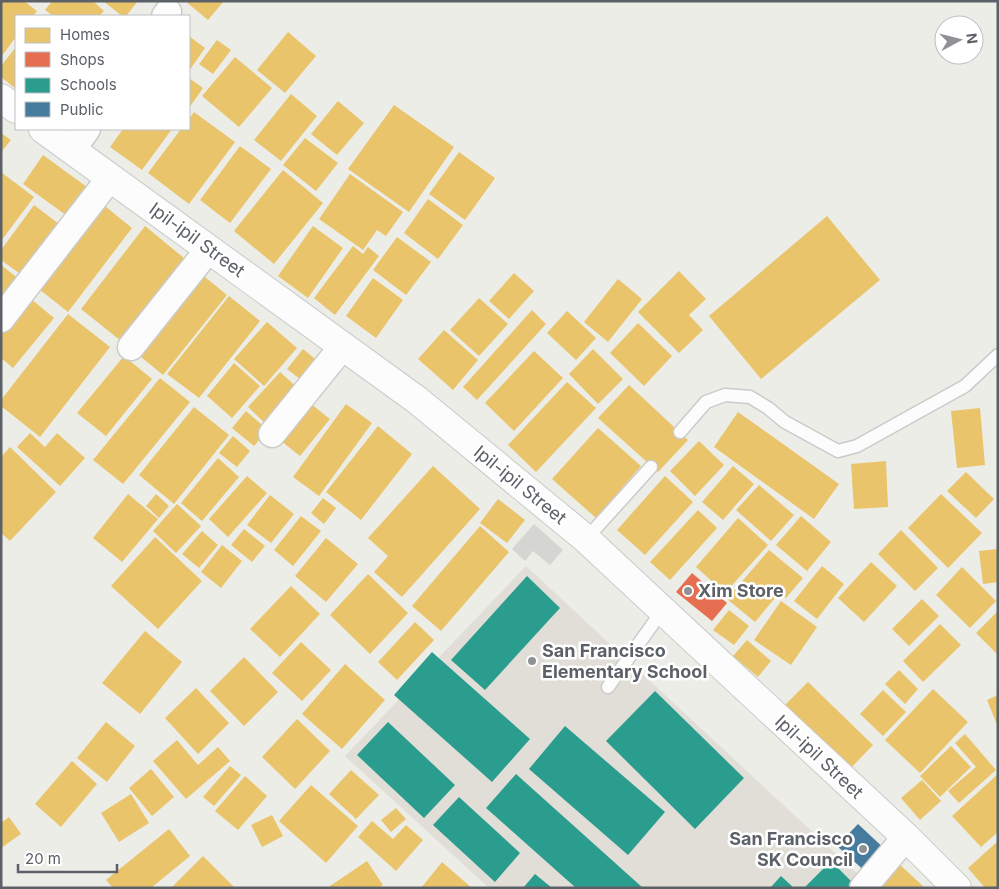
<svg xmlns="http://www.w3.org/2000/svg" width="999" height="889" font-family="Inter,sans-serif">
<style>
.education{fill:#e0ded7}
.homes{fill:#e9c46a}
.shops{fill:#e76f51}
.schools{fill:#2a9d8f}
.public{fill:#457b9d}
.building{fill:#d5d5d2}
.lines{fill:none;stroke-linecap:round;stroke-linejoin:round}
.lane-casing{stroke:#cacbca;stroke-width:15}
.street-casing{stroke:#cacbca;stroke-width:29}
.secondary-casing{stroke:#c9caca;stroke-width:30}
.lane{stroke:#fcfcfc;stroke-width:12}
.street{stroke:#fcfcfc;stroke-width:26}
.secondary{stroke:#fcfcfc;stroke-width:28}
.poi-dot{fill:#8f9194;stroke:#fff;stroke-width:2}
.labels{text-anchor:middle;stroke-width:5;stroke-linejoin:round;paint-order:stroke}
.street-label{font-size:18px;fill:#5c6067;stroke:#fff}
.poi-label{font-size:18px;font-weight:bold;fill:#5c6067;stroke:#fff;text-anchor:start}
</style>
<rect width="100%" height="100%" fill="#edede8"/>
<path class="education" d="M526,566L862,878L854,888H489L345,756Z"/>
<path class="homes" d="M1,1H24L37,11L33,16H16V37L1,57Z
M52,1H93L104,11L99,16H53L45,10Z
M103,1H138L126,16H122Z
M185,1H224L208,20Z
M288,32L316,56L285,93L257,70Z
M189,36L205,48L189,71Z
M217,40L231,50L213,74L199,64Z
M16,47V89L1,77V66Z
M235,57L272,88L239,127L202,96Z
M189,78L203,88L189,108Z
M291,94L317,116L281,161L254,140Z
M338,101L364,123L337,155L311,134Z
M394,105L454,147L409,212L348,169Z
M194,112L235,142L189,204L148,173L181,129H189V119Z
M123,129H172L142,170L110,147Z
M1,133L11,140L1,152Z
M305,138L338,163L316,191L283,165Z
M240,146L271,169L230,223L200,200Z
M459,152L495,178L465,220L429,194Z
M43,155L91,190L70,218L23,184Z
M283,170L323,203L274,264L234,231Z
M1,172L34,197L1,241Z
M350,174L403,212L386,236L377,230L363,250L319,219Z
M428,199L463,225L438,259L404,233Z
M100,202L132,228L68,312L35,286Z
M34,205L63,227L26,278L1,260V250Z
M827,216L880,280L761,379L709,316Z
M145,226L190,263L126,345L81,309Z
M313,226L343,248L308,298L278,276Z
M397,237L431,262L406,295L373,270Z
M353,246L363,254L368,247L379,256L335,315L314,298Z
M1,265L19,279L1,304Z
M679,271L706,299L689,315L703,330L679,353L638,312Z
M200,273L227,295L163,375L136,353Z
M514,273L534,291L509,319L489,301Z
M373,278L403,300L376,338L346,316Z
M618,279L642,299L608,342L584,322Z
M229,296L260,321L199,398L167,374Z
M30,298L54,318L13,368L1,358V333Z
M479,298L508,324L479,356L450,330Z
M532,310L546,324L477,400L463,387Z
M567,311L596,338L576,360L547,333Z
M68,314L110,347L40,437L1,406V400Z
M267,322L297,348L264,386L234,359Z
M638,323L672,356L644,386L610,353Z
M444,330L478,360L453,390L418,359Z
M303,349L320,363L305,383L287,369Z
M593,349L623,379L598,404L569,374Z
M534,351L563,378L514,431L485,403Z
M124,356L152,379L106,436L77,413Z
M234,363L260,386L232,418L207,396Z
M280,372L301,391L268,426L248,407Z
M160,378L190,402L123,484L93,460Z
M567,382L596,408L536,472L508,445Z
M629,385L688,440L658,472L598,418Z
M306,400L330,419L300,456L276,437Z
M346,404L372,423L319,496L293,477Z
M194,407L229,435L174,504L139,475Z
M980,408L985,465L957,468L951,411Z
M246,411L268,430L254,446L232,428Z
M738,412L839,484L814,519L714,447Z
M378,426L412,454L361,520L326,492Z
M598,428L641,466L596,518L552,479Z
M30,433L45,447L57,433L85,458L60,486L17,447Z
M233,436L250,451L237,467L219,453Z
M699,441L724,465L695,496L670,471Z
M10,447L56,492L10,541L1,533V457Z
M218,458L239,477L202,521L181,503Z
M886,461L888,507L854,509L851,464Z
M433,466L480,509L402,597L374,572L388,556L368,538Z
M733,466L754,484L723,520L702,502Z
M966,472L994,499L976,518L947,491Z
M247,476L267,493L228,537L209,519Z
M665,476L693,502L645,555L617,530Z
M759,485L794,515L771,541L736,510Z
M128,494L158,519L122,562L93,538Z
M156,494L169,506L159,518L146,506Z
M941,494L982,533L948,568L908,528Z
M270,495L294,514L271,543L247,525Z
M323,498L336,508L324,524L311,513Z
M498,499L525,520L507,543L480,523Z
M177,504L201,526L176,553L153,531Z
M698,510L717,528L670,580L650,562Z
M301,516L321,531L293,566L274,550Z
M801,516L831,542L807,571L776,545Z
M738,518L768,545L725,593L696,567Z
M480,526L509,552L441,631L412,606Z
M244,529L265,546L252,562L231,545Z
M901,530L938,568L915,591L878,554Z
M202,531L218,545L199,568L182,554Z
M155,537L202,581L158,629L111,586Z
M326,538L358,564L326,602L295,576Z
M222,545L242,561L221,588L201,572Z
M998,549V582L983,584L979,551Z
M769,550L803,578L786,598L780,592L755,622L727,599Z
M871,562L897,586L864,622L838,598Z
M822,566L844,584L817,619L794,601Z
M962,567L996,601L970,628L936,595Z
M368,574L408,613L370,654L330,615Z
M291,586L320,614L280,657L250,629Z
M922,599L939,616L909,646L892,629Z
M781,601L817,627L791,665L754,640Z
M729,610L749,626L734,645L713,630Z
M998,611V655L976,633Z
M415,622L434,640L397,680L378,662Z
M940,624L961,645L923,682L903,661Z
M145,631L182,662L140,714L102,683Z
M747,640L771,661L758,677L733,656Z
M301,642L331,670L302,701L272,673Z
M244,657L278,692L244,726L210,691Z
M345,664L385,700L342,749L302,714Z
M899,670L918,689L905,704L885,684Z
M808,682L873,745L847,772L781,709Z
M196,688L229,723L198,754L165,718Z
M933,689L968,722L920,773L885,740Z
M883,690L906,712L883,736L860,714Z
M998,695V727L987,700Z
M297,719L330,751L295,789L262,757Z
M106,722L135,746L107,782L77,758Z
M965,734L996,770L959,803L948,791L976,767L955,743Z
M177,740L198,765L218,747L230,761L186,799L153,761Z
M951,746L971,767L940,797L920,776Z
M72,761L97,784L61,827L35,804Z
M230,766L241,775L214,806L203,797Z
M151,769L174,797L152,816L129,788Z
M351,770L379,795L356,819L329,794Z
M998,774V832L981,847L952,816Z
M245,776L267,796L238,830L215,811Z
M922,780L941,801L920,820L901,798Z
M311,785L358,826L326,863L279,821Z
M131,794L149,823L119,842L101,813Z
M396,808L406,819L391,832L381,820Z
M272,815L283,836L262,847L251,825Z
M9,817L21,834L1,848V823Z
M372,821L393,839L406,825L423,840L396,871L358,837Z
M169,829L190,856L151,888H113L106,880Z
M998,841V888H985L968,868Z
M203,856L235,888H171Z
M367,861L383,885L379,888H327Z
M896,861L925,888H883L877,881Z
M442,862L472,888H421Z"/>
<path class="shops" d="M692,573L727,603L712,621L676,592Z"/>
<path class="schools" d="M527,576L560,608L485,690L451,660Z
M432,652L530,739L492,782L394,695Z
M655,691L744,778L695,829L606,741Z
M388,722L455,785L424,818L357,755Z
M565,726L665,812L628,855L529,769Z
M516,774L643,888H576L486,808Z
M459,797L520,853L495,882L433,825Z
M831,861L853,883L848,888H804Z
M535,874L552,888H523Z
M781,876L794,888H770Z"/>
<path class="public" d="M858,824L888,852L868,874L837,846Z"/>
<path class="building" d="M534,524L563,550L550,565L533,551L525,561L512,549Z"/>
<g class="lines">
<g class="lane-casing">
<path id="lane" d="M680,432L706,402L725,395L750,397L768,408L785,422L838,451L857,446L965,386L998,355
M586,539L651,467
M608,687L662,611"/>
</g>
<g class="street-casing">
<path id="street" d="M165,16L168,12
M72,150L87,129
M1,319L110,178
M131,347L209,249
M272,434L343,346
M863,888L906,837"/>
</g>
<g class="secondary-casing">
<path id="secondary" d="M1,98L16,109
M43,129L417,400L586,539L906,837L957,888"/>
</g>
<use href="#lane" class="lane"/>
<use href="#street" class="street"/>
<use href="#secondary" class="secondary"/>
</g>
<g class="poi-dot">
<circle cx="688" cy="591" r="5"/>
<circle cx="532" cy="661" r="5"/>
<circle cx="863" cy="849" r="5"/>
</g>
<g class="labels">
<g class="street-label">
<text transform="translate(197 240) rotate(36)" y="6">Ipil-ipil Street</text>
<text transform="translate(520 485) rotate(39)" y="6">Ipil-ipil Street</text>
<text transform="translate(819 757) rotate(43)" y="6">Ipil-ipil Street</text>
</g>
<g class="poi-label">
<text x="698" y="597">Xim Store</text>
<text x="542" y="657">San Francisco<tspan x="542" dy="21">Elementary School</tspan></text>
<text x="853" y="845" text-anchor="end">San Francisco<tspan x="853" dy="21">SK Council</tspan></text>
</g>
</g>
<rect width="999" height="889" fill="none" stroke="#5c6067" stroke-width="5"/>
<rect x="15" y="15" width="175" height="115" fill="#ffffff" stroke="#bebfc2"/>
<rect x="25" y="28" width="25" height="15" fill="#e9c46a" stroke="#bebfc2"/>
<text x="60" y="40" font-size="15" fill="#5c6067">Homes</text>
<rect x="25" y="52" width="25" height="15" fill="#e76f51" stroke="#bebfc2"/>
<text x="60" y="65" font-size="15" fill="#5c6067">Shops</text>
<rect x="25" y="78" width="25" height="15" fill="#2a9d8f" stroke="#bebfc2"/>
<text x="60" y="90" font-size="15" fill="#5c6067">Schools</text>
<rect x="25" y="102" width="25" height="15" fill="#457b9d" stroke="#bebfc2"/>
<text x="60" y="115" font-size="15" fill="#5c6067">Public</text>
<g transform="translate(959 40) rotate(83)"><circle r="24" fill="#ffffff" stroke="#bebfc2"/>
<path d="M0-4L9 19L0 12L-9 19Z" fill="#8f9194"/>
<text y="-8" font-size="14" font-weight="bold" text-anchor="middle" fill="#5c6067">N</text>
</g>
<path d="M18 864v8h99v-8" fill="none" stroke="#5c6067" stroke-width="2.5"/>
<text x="25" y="864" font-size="15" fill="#5c6067" stroke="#ffffff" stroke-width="4" paint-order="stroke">20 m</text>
</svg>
